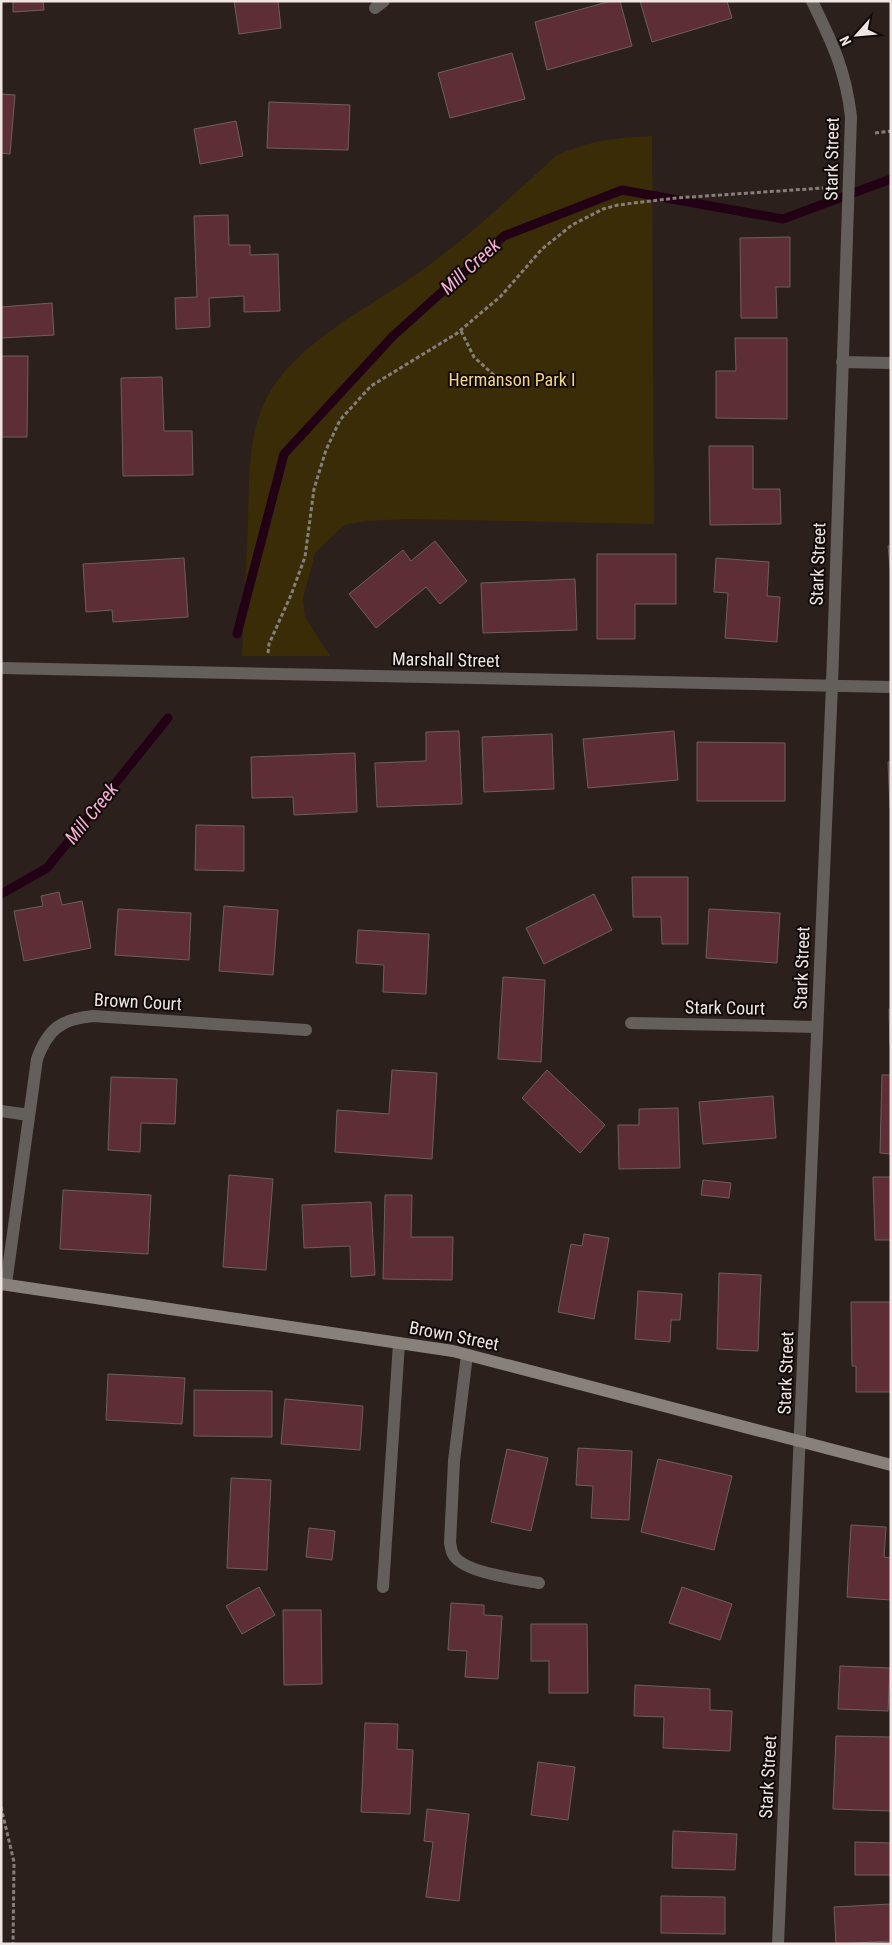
<svg xmlns="http://www.w3.org/2000/svg" width="892" height="1945" font-family="'Roboto Condensed',sans-serif">
<style>
.green{fill:#3a2c07}
.lines{fill:none;stroke-linecap:round;stroke-linejoin:round}
.stream{stroke:#220115;stroke-width:9}
.building{fill:#5d2e35;stroke:#6e5e5f}
.path{stroke:#877d79;stroke-width:3;stroke-dasharray:4 2.5;stroke-linecap:butt}
.lane{stroke:#645f5b;stroke-width:12}
.street{stroke:#645f5b;stroke-width:12}
.secondary{stroke:#88807a;stroke-width:12}
.labels{text-anchor:middle;stroke-width:4;stroke-linejoin:round;paint-order:stroke}
.street-label{font-size:18px;fill:#efe6e4;stroke:#100b09}
.park-label{font-size:18px;fill:#f4d38a;stroke:#100b09}
.water-label{font-size:19px;font-style:italic;fill:#f8afd6;stroke:#100b09}
</style>
<rect width="100%" height="100%" fill="#2c201c"/>
<path class="green" d="M652,136L654,524L407,519L365,521L344,525L315,553L303,598L305,617L330,656H242C244,611 246,565 248,520C249,482 248,443 262,408C290,341 378,305 433,262C476,230 516,192 556,156C589,140 616,138 652,136Z"/>
<g class="lines">
<path class="stream" d="M237,634L284,454L393,336L504,236L622,190L783,219L891,179
M1,894L47,868L168,718"/>
</g>
<path class="building" d="M13,1H43L44,10L13,12Z
M234,1H278L281,28L239,34Z
M611,1H620L632,46L547,70L535,22Z
M640,1H727L732,18L652,42Z
M512,53L525,99L450,118L438,73Z
M1,94L15,95L10,154L1,153Z
M269,102L350,105L348,150L267,148Z
M236,121L243,156L200,164L194,129Z
M228,215L229,245H250V255L278,254L280,311L244,312V296L209,298L210,327L176,329L175,298L197,297L194,216Z
M790,237V287H776L777,318H741L740,238Z
M52,303L54,335L1,338V307Z
M735,338H787V419L716,418V371H736Z
M1,356H28L27,437H1Z
M162,377L164,431H192L193,475L123,476L121,378Z
M709,446H753V489H780L781,524L710,525Z
M435,541L467,581L440,604L426,587L376,628L349,594L403,550L411,561Z
M888,546H891V576Z
M597,554H676V604H635V639H597Z
M184,558L188,617L113,622L112,610L86,612L83,564Z
M716,558L769,562L767,596L780,597L777,642L725,638L728,593L714,592Z
M575,579L577,630L483,633L481,583Z
M459,731L462,804L377,807L375,763L426,761V732Z
M674,731L678,780L588,788L583,739Z
M552,734L554,789L484,792L482,737Z
M697,742L785,743V801H697Z
M355,753L357,812L294,815L293,797L252,798L251,757Z
M888,762H891V808H890Z
M196,825L244,826V871L195,870Z
M632,877H688V944H662L661,917H633Z
M59,892L62,905L82,901L91,948L24,961L14,911L43,906L41,896Z
M594,894L612,930L544,964L526,928Z
M224,906L278,910L273,975L219,971Z
M118,909L191,913L189,960L115,955Z
M709,909L780,913L777,963L706,958Z
M358,930L429,934L426,994L383,992L384,965L356,963Z
M503,977L545,980L541,1062L498,1059Z
M889,1009H891V1045H890Z
M392,1070L437,1073L432,1159L335,1152L337,1110L389,1114Z
M547,1070L605,1125L580,1153L522,1098Z
M882,1075H891V1154L880,1153Z
M111,1077L177,1079L175,1124L141,1123L140,1152L108,1150Z
M773,1096L776,1138L703,1144L699,1102Z
M678,1108L680,1168L619,1169L618,1125H639V1109Z
M229,1175L273,1179L266,1270L223,1267Z
M873,1177H891V1240H875Z
M703,1180L731,1183L729,1198L701,1195Z
M63,1190L151,1195L148,1254L60,1249Z
M385,1195H412L411,1237H453L452,1280L383,1279Z
M371,1202L375,1275L351,1277L350,1246L304,1248L302,1205Z
M584,1234L609,1238L594,1319L558,1312L571,1244L582,1246Z
M719,1273L761,1275L758,1351L717,1349Z
M638,1291L682,1294L680,1320H671L670,1342L635,1339Z
M851,1302H891V1392H856V1366H852Z
M108,1374L185,1378L182,1424L106,1420Z
M194,1390L272,1391V1437L194,1436Z
M285,1399L363,1406L360,1450L281,1444Z
M578,1448L632,1451L629,1520L591,1518L593,1486L576,1485Z
M507,1449L548,1458L531,1531L491,1522Z
M658,1459L732,1476L714,1550L641,1532Z
M231,1478L271,1480L267,1570L227,1568Z
M851,1525L886,1527L884,1557L891,1558V1600L847,1597Z
M309,1528L335,1531L332,1560L306,1557Z
M259,1587L275,1615L242,1634L226,1606Z
M682,1587L732,1604L720,1640L669,1623Z
M451,1603L484,1605V1615L502,1616L498,1679L465,1677L467,1651L448,1650Z
M283,1610H321L322,1684L284,1685Z
M531,1624H587L588,1693H549V1661H531Z
M840,1666L890,1668L888,1711L838,1709Z
M635,1685L710,1689V1710L732,1711L730,1751L663,1748L664,1717L634,1716Z
M365,1723L398,1724L397,1749L413,1750L410,1814L361,1812Z
M836,1736L891,1737V1811L833,1809Z
M538,1762L575,1767L568,1820L531,1815Z
M427,1809L469,1814L459,1901L426,1897L433,1842L424,1841Z
M673,1831L737,1834L735,1870L672,1868Z
M855,1842L891,1843V1875H855Z
M661,1896L725,1897V1934L661,1933Z
M891,1904V1941L836,1944L834,1907Z"/>
<g class="lines">
<path class="path" d="M875,133L891,131
M461,331L474,357L496,377
M268,653L269,644L291,595L305,557L314,489L326,450L340,420L371,386L456,334L501,296L542,249L572,225L603,209L618,205L676,198L823,188
M1,1807L14,1862L13,1944"/>
<path class="lane" d="M1,1111L29,1115
M467,1355L454,1461L450,1543C451,1546 451,1551 453,1554C462,1573 519,1579 539,1583
M383,1587L399,1343"/>
<path class="street" d="M375,8L384,1
M842,362L891,363
M1,668L891,687
M631,1023L817,1027
M6,1284L37,1059C48,1029 61,1019 93,1016L306,1030
M778,1944L832,685L851,117C846,71 832,42 812,1"/>
<path class="secondary" d="M1,1284L453,1351L891,1465"/>
</g>
<g class="labels">
<g class="street-label">
<text transform="translate(832 159) rotate(-89)" y="6">Stark Street</text>
<text transform="translate(818 564) rotate(-88)" y="6">Stark Street</text>
<text transform="translate(446 660) rotate(1)" y="6">Marshall Street</text>
<text transform="translate(802 968) rotate(-88)" y="6">Stark Street</text>
<text transform="translate(138 1002) rotate(3)" y="6">Brown Court</text>
<text transform="translate(725 1008) rotate(1)" y="6">Stark Court</text>
<text transform="translate(454 1336) rotate(11)" y="6">Brown Street</text>
<text transform="translate(786 1373) rotate(-88)" y="6">Stark Street</text>
<text transform="translate(768 1777) rotate(-87)" y="6">Stark Street</text>
</g>
<g class="park-label">
<text x="512" y="386">Hermanson Park I</text>
</g>
<g class="water-label">
<text transform="translate(470 266) rotate(-42)" y="7">Mill Creek</text>
<text transform="translate(91 813) rotate(-51)" y="7">Mill Creek</text>
</g>
</g>
<rect width="892" height="1945" fill="none" stroke="#efe6e4" stroke-width="5"/>
<g transform="translate(857 35) rotate(243)" stroke="#100b09" stroke-width="4" paint-order="stroke">
<path d="M0-4L9 19L0 12L-9 19Z" fill="#efe6e4"/>
<text y="-8" font-size="14" font-weight="bold" text-anchor="middle" fill="#efe6e4">N</text>
</g>
</svg>
